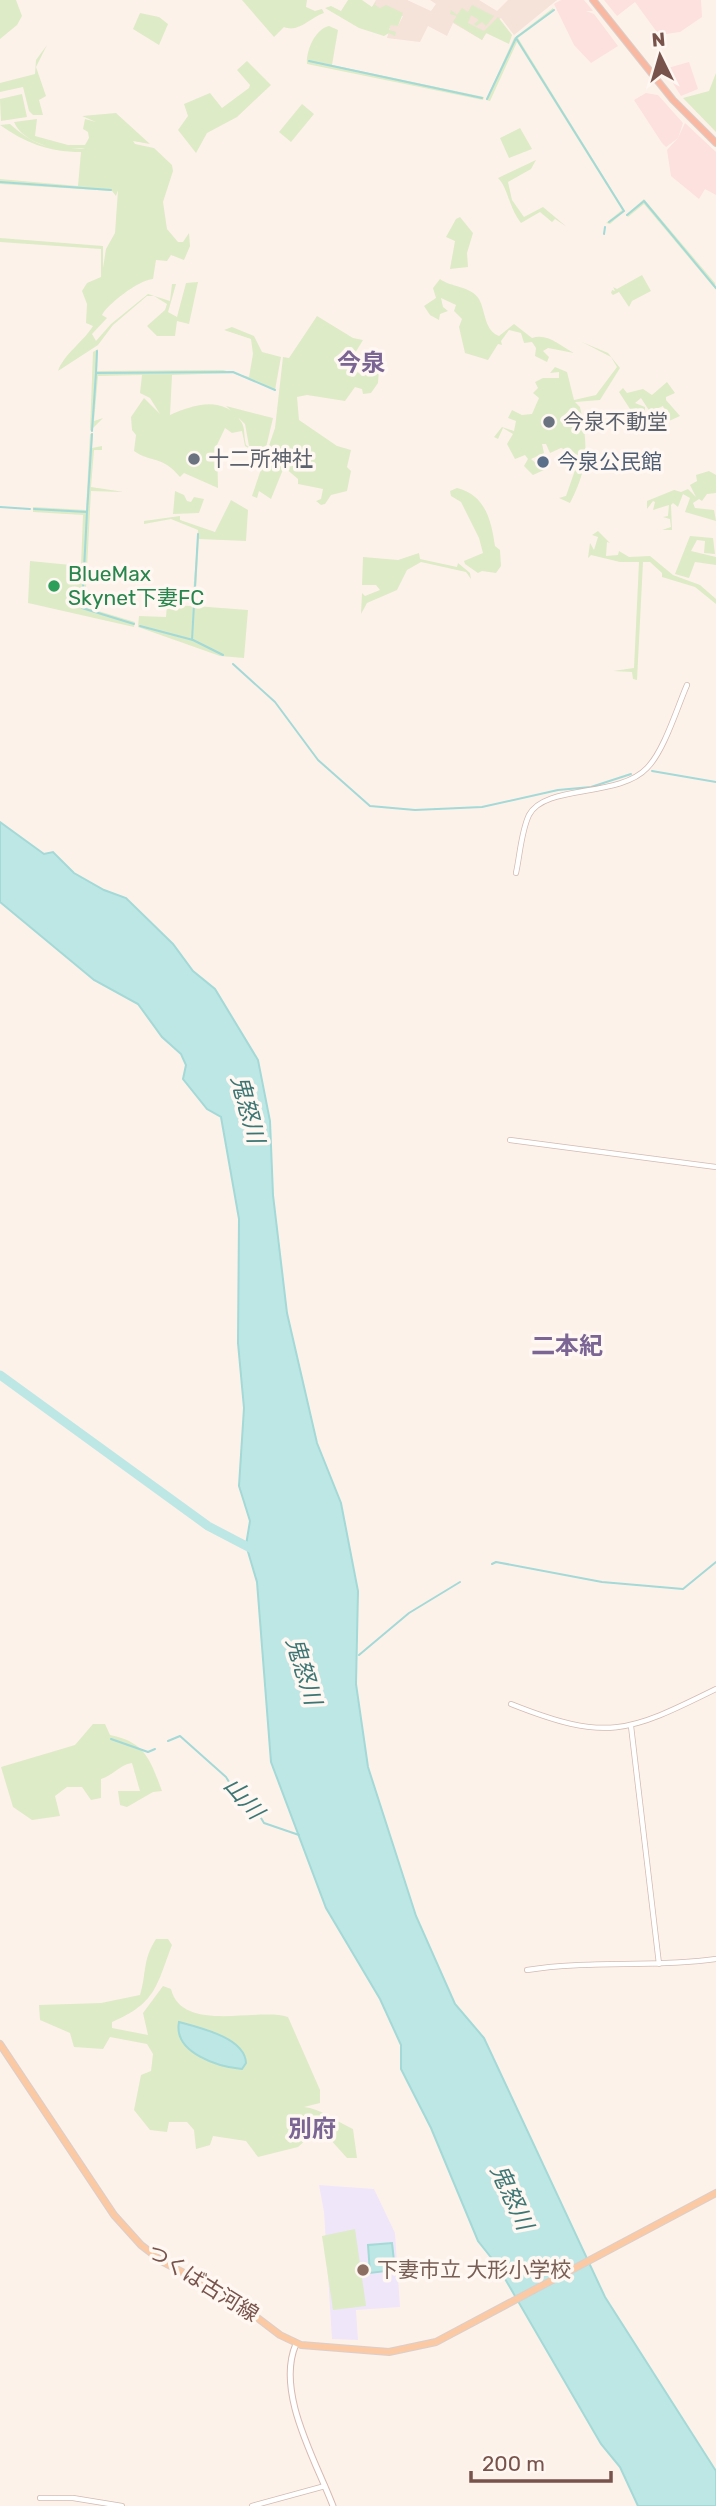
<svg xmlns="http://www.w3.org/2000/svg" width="716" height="2506" font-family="Rubik,'Noto Sans JP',sans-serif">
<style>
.residential{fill:#f5e2d8}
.commercial{fill:#fde1de}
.education{fill:#efe6fa}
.green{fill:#ddebc7}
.water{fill:#bde7e5;stroke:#a3d9d7;stroke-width:2}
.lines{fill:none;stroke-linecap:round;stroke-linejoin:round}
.stream{stroke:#a3d9d7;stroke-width:2}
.river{stroke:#bde7e5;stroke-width:9}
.tertiary-casing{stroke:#d2bab1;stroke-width:6}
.secondary-casing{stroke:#d7bab1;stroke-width:7}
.primary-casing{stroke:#d9cfcd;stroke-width:8}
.trunk-casing{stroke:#d9cfcd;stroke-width:8}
.tertiary{stroke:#fff;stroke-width:4.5}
.secondary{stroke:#fff;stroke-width:5}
.primary{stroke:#fbc9a3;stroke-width:6}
.trunk{stroke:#f9b8a2;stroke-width:6}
.worship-dot{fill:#6b7280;stroke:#fff7f1;stroke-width:2.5}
.service-dot{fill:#5c6f8a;stroke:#fff7f1;stroke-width:2.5}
.leisure-dot{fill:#2e9e5b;stroke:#fff7f1;stroke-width:2.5}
.education-dot{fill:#8d6e63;stroke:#fff7f1;stroke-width:2.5}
.labels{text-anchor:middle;stroke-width:7;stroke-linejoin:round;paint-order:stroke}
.worship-label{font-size:21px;fill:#5b616d;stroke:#fff7f1;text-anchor:start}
.service-label{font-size:21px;fill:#4e5e75;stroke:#fff7f1;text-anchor:start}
.leisure-label{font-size:21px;fill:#27864d;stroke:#fff7f1;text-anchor:start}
.education-label{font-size:21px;fill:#785e54;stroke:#fff7f1;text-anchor:start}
.street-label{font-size:21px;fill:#78534c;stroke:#fff7f1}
.water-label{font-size:23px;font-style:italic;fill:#3c7674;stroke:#fff7f1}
.quarter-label{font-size:24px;font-weight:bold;fill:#7a6594;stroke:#fff7f1}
</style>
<rect width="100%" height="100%" fill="#fdf2ea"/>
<path class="residential" d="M376,0H407L431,11L436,4L430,0H479L497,11L508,0H557L514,35L501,18L492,24L482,40L453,23L447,36L428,26L420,42L387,38L391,24L398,26L403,16H390L372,7Z"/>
<path class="commercial" d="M561,0H584L593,11H586L594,14L618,46L591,63L574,45L554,4Z
M604,0H701L702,17L680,32L659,35L635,2L617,16Z
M689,62L698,89L681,96L664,69Z
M646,93L658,95L683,123L678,138L685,123L716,152V195L705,189L699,199L671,176L667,150L678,138L666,147L662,143L634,100Z"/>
<path class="education" d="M319,2185L374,2189L395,2233L400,2307L356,2310L358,2340L332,2339L324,2212Z"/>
<path class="green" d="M0,0H16L22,16L17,25L0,39Z
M242,0H307L306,7L315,11L322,9L324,13C309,18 299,33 284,27L274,37Z
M348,0H362L372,7L376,2L375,5L380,8L386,5L403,13L398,26L391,25L389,30L396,32L395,36L389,33L384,36L359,28L325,8L331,6L341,11Z
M472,5L494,16L486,26L482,22L476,26L474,24L479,20L471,15L468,23L484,31L498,17L512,35L509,44L486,33L482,40L453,22L457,16L450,14L451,10L457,15L462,8L468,12Z
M553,8L554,11L518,38L625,211L610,224L606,223L622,210L517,42L490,101L486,100L514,38Z
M140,13L159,17L168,24L159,45L133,29Z
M329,26L338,30L332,65L484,97L483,100L307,64C306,51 315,29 329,26Z
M47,45L36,67L46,96L39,100L43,115H33L29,111L23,87L0,92V83L35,74L36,60Z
M247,61L271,85L237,117L207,133L196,153L178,130L188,116L184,104L210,93L222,108L249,88L250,85L237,70Z
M716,73V132L683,98L709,91Z
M22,94L27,117L1,121L0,99Z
M302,104L314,114L291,142L279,132Z
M116,113L150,144L133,141L135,144L154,148L172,165L173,171L163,202L167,229L178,242H183L189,233L190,246L184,260L171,255L167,261L156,260L153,279C138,280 107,305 102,315L107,318L92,334L96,341L111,324L148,294L170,301L172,284H176L168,312L177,317L186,283L198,282L189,324L177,321L175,336H157L147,326L165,310L167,304L154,296H147L113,325L98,345L58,371C64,354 83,342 93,326L86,323L87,304L82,291L87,283L101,277V249L0,242V238L103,246V268L106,249L115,233L118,190L116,196L112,191L0,184V179L78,186L81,152C48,152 24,142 0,125L10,124C37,148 50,149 85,149C80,147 72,150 64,149C46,148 21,139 14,122L37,119L35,136L68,145H85L89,138L88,132L83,129L85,119L96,122L82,116Z
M520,128L532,149L509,158L500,138Z
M536,160L531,169L508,182L512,200L524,217L543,207L567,227L555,219L552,222L540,212L521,223C509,208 508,188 498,178Z
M644,199L715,283L716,290L644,204L628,217L626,215Z
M460,217L473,233L467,253L468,267L450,269L455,241L446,237L456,219Z
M642,275L651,291L632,301L629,307L619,292L613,295L611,293L612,290L615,291L613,287L617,289Z
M440,279C450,287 471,286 479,299C486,312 484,330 499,336L514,324L532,338C548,333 558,345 574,353L548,348L543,351L549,357L547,362L535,356L536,348L532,342L524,343L521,333L509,330L501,341L502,345L498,344L488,360L465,353L459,327L462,319L454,311L456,305L441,298L443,307L448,311L440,314L439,320L430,315L424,306L436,298L433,288Z
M317,316L353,338L363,340L349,363L352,369L364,376L374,352L385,357L379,367L386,372L379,370L378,383L371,393L363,394L362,389L355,387L345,401L307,395L297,397L299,420L337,446L351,450L347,467L351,471L347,491L331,495L325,504L321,505L316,501L321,499L323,489L298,484V479L284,467L271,499L259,491L257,498L252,496L275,428L283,357L289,358Z
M232,327L254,336L262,352L281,357L275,390L233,373L172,375L170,415C193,405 224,394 242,423C245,429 244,438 246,445L262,456L245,446L242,431L232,433L225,428L217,445L218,488L184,473L180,477C162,455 151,463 134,451L136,435L132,430L131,417L144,398L160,414L150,398L140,393L142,375L98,376L94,421L103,418L90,431L93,352L98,349L97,371L223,370L249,377L253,354L251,339L224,330Z
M582,342L608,353L620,368L600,400L575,402L580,407C588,444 589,467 570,503L559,498L566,496L580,456L561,448L550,453L546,444H542L544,453L531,459L544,470L533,475L524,466L528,459L525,455L515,459L507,444L513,434L503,428L498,439L494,437L502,427L514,431L516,421L508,418L512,410L522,415L532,414L539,398L533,393L538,388L535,382L543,378H559V372L550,373L555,367L567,372L574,400L596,395L617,367L611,357Z
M667,382L675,393L666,397V400L680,416L669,421L663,406L650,412L641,398L635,403L645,407V413L635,417L629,414L630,409L619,392L623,388L627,393L643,389L652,395Z
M226,406L273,418L265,452L249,446L245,424Z
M93,433L92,448L102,446V450H94L91,487L124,492L91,491L85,607L135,622L134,627L28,603L30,561L81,566L83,515L33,512V507L86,510L90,434Z
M709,471L716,475V493L707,494L702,501L699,499L693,503L695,508L714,510L716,521L685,512L690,498L683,494L678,507L673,503L671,505L672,530H662L671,527L670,519L663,517L668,516L669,505L653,510L655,502L653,501L647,509V501L674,490L681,492L688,489L696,497L690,485L697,481L696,475Z
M457,488C485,495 491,519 495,546L500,550L501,566L496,573L482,571L478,573L465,564L464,561L483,553L479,538L461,502L451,496L450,491Z
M175,491L184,495L187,501L191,502L194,497L204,499L199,513L173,514Z
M231,500L248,510L246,541L199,539L195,606L248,610L244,658L220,656L138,627L139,616L166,617L167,605L192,606L198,530L171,519L144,524V521L180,516V520L215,532Z
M598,531L610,543L607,542L606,556L618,555L619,551L629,557L650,556L673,575L700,585L716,599V604L695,587L662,577V573L650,562H643L637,680L633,679L632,672L613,671L634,668L639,562H620L591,555L588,558L590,543L594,550L598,537L592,535Z
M690,536L713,538L715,554L704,553L705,541L697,540L691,551L716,557V565L695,562L689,578L675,574L686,546L671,542L686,546Z
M419,553L420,559L457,567L458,563L470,573L471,579L466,572L421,562L407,570L397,590L367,603L361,614L362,593L365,596L380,590L376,585H362L363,557L398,560Z
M93,1724H105L110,1735C145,1742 150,1759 162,1791L153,1792L127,1807L120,1805L118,1791H140L132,1763C119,1765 114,1775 101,1779V1798L91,1800L82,1787H67L55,1796L60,1816L32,1820L13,1807L1,1767L75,1745Z
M156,1939H168L172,1945C156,1987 156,2003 112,2022V2028L148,2035L143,2013L163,1986L171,1989C182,2034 258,2007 288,2017L320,2090V2103L304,2107C320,2108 337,2122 353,2129L357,2158H347L320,2128L298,2147L258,2157L246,2141L213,2136L210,2145L196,2149L194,2130L187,2122H169L167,2132L150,2130L134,2110L141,2075L151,2071L153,2054L147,2044L110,2037L103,2049L74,2047L70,2033L40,2020L39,2005L101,2003L140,1995C147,1972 142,1961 156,1939Z
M355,2229L366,2306L333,2310L322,2236Z"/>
<path class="water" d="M0,822L44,854L53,852L74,873L104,890L126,898L173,944L193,971L215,989L258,1060L270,1121L273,1195L287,1313L317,1443L341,1503L358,1591L356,1684L368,1767L416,1916L455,2004L484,2038L605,2297L716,2471V2506H638L620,2467L601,2444L497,2265L478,2241L431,2128L401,2069V2045L380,1999L326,1908L271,1762L257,1582L246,1545L250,1521L239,1486L244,1408L238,1343L239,1219L221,1117L207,1109L183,1079L186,1065L181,1054L162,1037L138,1004L94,980L0,902Z
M179,2022C201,2028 245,2038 246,2063L242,2069C219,2067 173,2053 179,2022Z
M392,2243L395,2270L370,2273L368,2245Z"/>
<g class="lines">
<path class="stream" d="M517,37L554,10
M309,61L482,98
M487,99L516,38L624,211L609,222
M0,182L111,190
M627,215L644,201L716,288
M604,234L605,227
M96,373L97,351
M92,431L96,373L233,372L275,390
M0,507L30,509
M34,509L87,512L82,608L134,624
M87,512L92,434
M140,626L193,640L223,655
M192,640L198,534
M233,664L275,702L318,760L370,806L415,810L482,807L558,790L591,787L631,774
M652,771L716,782
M492,1564L496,1562L602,1582L683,1589L716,1562
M359,1655L409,1613L460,1582
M111,1739L148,1752L155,1749
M168,1741L180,1736L226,1777L242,1803L255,1808L264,1823L299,1835"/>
<path class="river" d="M0,1375L208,1526L254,1550"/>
<g class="tertiary-casing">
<path id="tertiary" d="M516,873C520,855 521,832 529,815C545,784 619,798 647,768C664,751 677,708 687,685
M510,1140L716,1167
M511,1704C607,1742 627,1733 716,1689
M631,1726L659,1964
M527,1970C590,1960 653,1968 716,1959
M40,2498H73L122,2506
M252,2506L325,2486"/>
</g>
<g class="secondary-casing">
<path id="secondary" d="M296,2344C275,2392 316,2461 333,2506"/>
</g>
<g class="primary-casing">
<path id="primary" d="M0,2044L114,2215L141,2245L163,2262L230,2297L280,2335L301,2345L389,2352L436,2342L716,2193"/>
</g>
<g class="trunk-casing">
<path id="trunk" d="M593,0L673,100L716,143"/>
</g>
<use href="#tertiary" class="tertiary"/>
<use href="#secondary" class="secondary"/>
<use href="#primary" class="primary"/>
<use href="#trunk" class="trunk"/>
</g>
<g class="worship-dot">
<circle cx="549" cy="422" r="7"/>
<circle cx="194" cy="459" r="7"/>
</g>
<circle class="service-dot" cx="543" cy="462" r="7"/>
<circle class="leisure-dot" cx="54" cy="586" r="7"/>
<circle class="education-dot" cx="363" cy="2270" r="7"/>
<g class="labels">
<g class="worship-label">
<text x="563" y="429">今泉不動堂</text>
<text x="208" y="466">十二所神社</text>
</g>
<g class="service-label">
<text x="557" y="469">今泉公民館</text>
</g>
<g class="leisure-label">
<text x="68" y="581">BlueMax<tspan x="68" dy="24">Skynet下妻FC</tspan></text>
</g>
<g class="education-label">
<text x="377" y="2277">下妻市立 大形小学校</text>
</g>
<g class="street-label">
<text transform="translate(203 2283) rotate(32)" y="7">つくば古河線</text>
</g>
<g class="water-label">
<text transform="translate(248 1109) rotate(75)" y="8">鬼怒川</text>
<text transform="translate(304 1671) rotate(73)" y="8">鬼怒川</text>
<text transform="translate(244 1798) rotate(49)" y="8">山川</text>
<text transform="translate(512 2197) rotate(65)" y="8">鬼怒川</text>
</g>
<g class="quarter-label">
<text x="361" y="371">今泉</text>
<text x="567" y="1354">二本紀</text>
<text x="312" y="2137">別府</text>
</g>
</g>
<g transform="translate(660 56) rotate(355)" stroke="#fff7f1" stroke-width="5" paint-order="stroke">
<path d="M0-5L12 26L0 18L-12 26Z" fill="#78534c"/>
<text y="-10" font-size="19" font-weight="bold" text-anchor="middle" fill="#78534c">N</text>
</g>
<path d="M471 2471v10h140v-10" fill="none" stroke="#78534c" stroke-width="3.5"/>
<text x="482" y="2471" font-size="21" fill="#78534c" stroke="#fff7f1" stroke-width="5" paint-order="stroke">200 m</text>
</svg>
